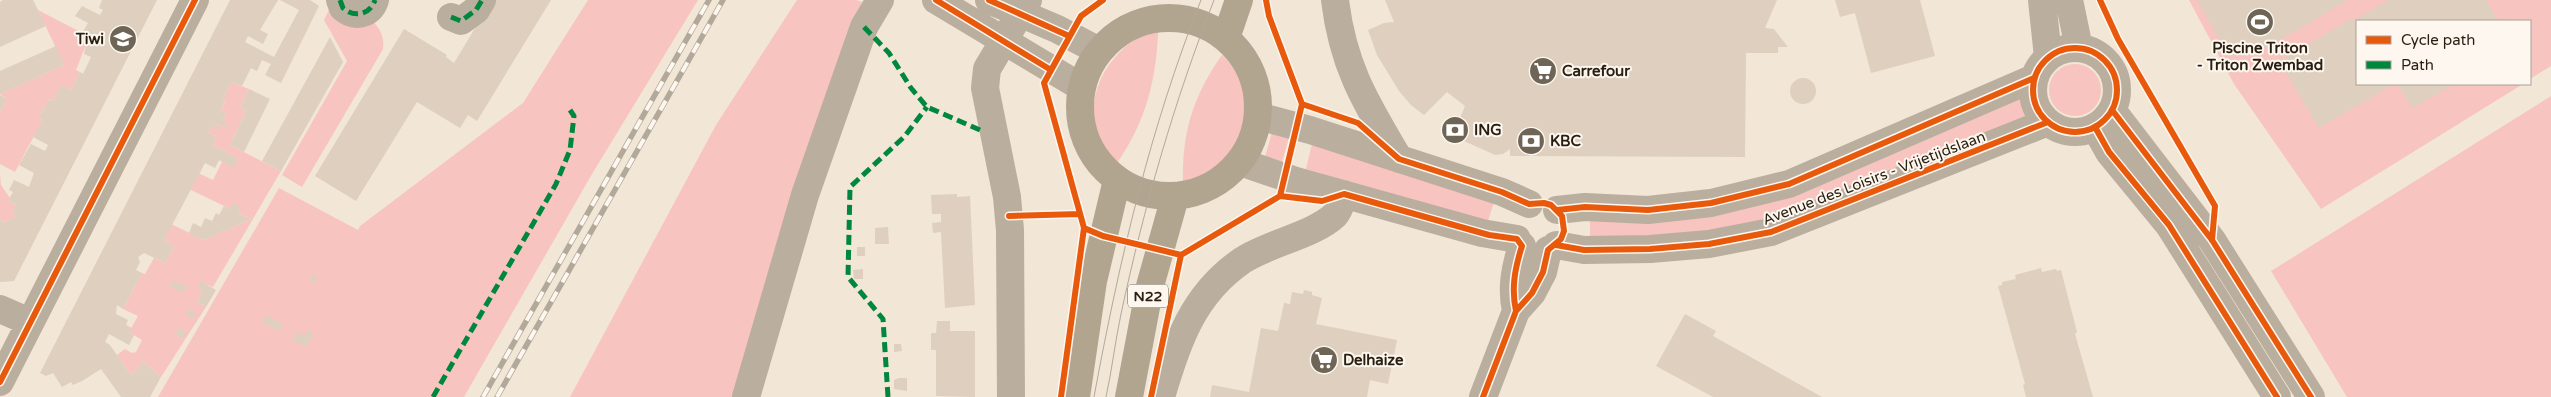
<svg xmlns="http://www.w3.org/2000/svg" width="2551" height="397" font-family="'Varela Round',sans-serif">
<style>
.green{fill:#f8c4c0}
.building{fill:#decfbf}
.lines{fill:none;stroke-linecap:round;stroke-linejoin:round}
.minor{stroke:#baae9e;stroke-width:28}
.major{stroke:#b2a590;stroke-width:28}
.tram{stroke:#b2a99a;stroke-width:1}
.rail-casing{stroke:#b2a99a;stroke-width:5.5}
.rail{stroke:#fdf7f0;stroke-width:4;stroke-dasharray:11;stroke-linecap:butt}
.quiet{stroke:#00873e;stroke-width:5;stroke-dasharray:10 5;stroke-linecap:butt}
.cycleway-casing{stroke:#fdf7f0;stroke-width:9}
.cycleway{stroke:#e8590c;stroke-width:6}
.labels{text-anchor:middle;stroke-width:4;stroke-linejoin:round;paint-order:stroke}
.shield{fill:#fdf7f0;stroke:#686054;stroke-width:1}
.shield-label{font-size:14px;font-weight:bold;fill:#281f11}
.poi-label{font-size:15px;font-weight:bold;fill:#281f11;stroke:#fdf7f0;text-anchor:start}
.street-label{font-size:15px;fill:#281f11;stroke:#fdf7f0}
</style>
<rect width="100%" height="100%" fill="#f2e6d6"/>
<path class="green" d="M334,0C356,12 387,20 383,49L302,187L282,175L347,61L324,20Z
M588,0H698L592,174L464,397H158L279,188L358,230L360,226L523,103Z
M797,0H856L862,2L751,395L734,397H570L716,125Z
M2189,0H2551V66L2530,79V21H2357V84H2523L2321,209L2234,84Z
M38,10L92,38C84,45 81,59 76,70L80,72L71,90L61,85L53,101L49,99L39,117L43,119L15,172L0,164V112L7,99L0,94L64,65Z
M1158,33C1156,82 1145,123 1117,163C1083,130 1088,83 1121,51C1130,41 1144,33 1158,33Z
M1222,55C1268,95 1240,172 1183,183C1182,132 1193,96 1222,55Z
M2049 90a26 26 0 1 1 52 0a26 26 0 1 1-52 0Z
M231,82L249,89L240,108L246,111L230,145L281,171L213,287L201,282L198,288L203,290L197,302L206,307L161,377L143,362L131,375L117,355L125,349L132,353L136,352L142,340L129,332L138,316L123,309L142,273L145,274L154,258L165,263L174,246L164,240L171,224L204,240L251,219L189,189L198,173L213,180L222,162L233,167L238,159L213,145L216,136L208,133L211,127L216,129L218,124L225,127L227,123L223,120L226,113L221,110L226,100L223,98Z
M2023,94L2033,122L1767,225L1590,243V216L1660,217Z
M2551,96V397H2347L2271,271Z
M1272,132L1289,137L1282,162L1265,157Z
M1312,144L1495,199L1487,224L1306,169Z
M0,174L1,185L10,198L8,201L16,205L12,212L17,216L3,223L0,218Z"/>
<path class="building" d="M3,0H33L46,26L0,47V2Z
M102,0H157L14,281L0,282V218L3,223L17,216L12,212L16,205L8,201L13,192L9,190L14,180L29,187L34,173L19,165L31,144L45,151L48,145L33,137L43,119L39,117L49,99L53,101L61,85L71,90L80,72L83,74L91,57L84,54L86,44L92,38L82,33L88,23L75,16L82,6L100,15L103,10L99,8Z
M230,0H278L260,30L268,34L263,44L248,36L245,42L274,57L299,10L280,0H310L319,6L281,83L265,75L271,64L262,60L257,71L251,68L242,86L231,82L223,98L226,99L221,110L226,113L223,120L227,123L225,127L218,124L216,130L211,127L208,133L216,136L213,145L238,159L233,168L219,160L215,168L205,163L164,240L174,246L165,263L144,253L138,257L140,262L136,270L142,273L123,309L117,305L116,314L128,320L126,325L132,328L129,332L134,335L129,345L109,334L105,342L110,345L131,375L143,362L161,377L150,397H121L101,369L82,381L73,385L71,382L62,387L53,373L46,376L40,373Z
M492,0H551L477,121L468,115L460,128L417,102L356,201L315,176L404,29L447,55L446,57L454,63Z
M1385,0H1777L1765,28L1774,29L1788,47H1778V53H1746L1745,157L1510,156V149L1503,154L1495,155L1453,136L1465,106L1447,92L1424,115L1411,105L1399,91L1377,55L1368,30L1384,23L1394,22Z
M1835,0H1920L1935,56L1871,73L1855,13L1840,17Z
M2197,0H2348L2254,55L2247,44L2229,55Z
M2389,0H2486L2498,21H2360L2358,18Z
M2353,18L2357,25V84H2394L2319,128L2279,61Z
M330,37L343,62L281,171L262,161Z
M56,46L64,65L0,94V71Z
M1790 91a13 13 0 1 1 26 0a13 13 0 1 1-26 0Z
M2397,84H2454L2412,108Z
M249,89L270,99L244,152L230,145L246,111L240,108Z
M0,95L7,99L0,112Z
M957,194V197L970,196L975,305L945,308L941,232L933,233L932,223L941,222V214H932L931,195Z
M233,203L241,207L238,213L251,219L204,240L189,233L193,223L201,227L205,218L212,221L216,213L219,215L224,206L230,209Z
M888,227L889,244H875V228Z
M857,247H865V256H857Z
M2041,268L2042,272L2056,269L2057,271L2061,270L2077,332L2075,334L2093,397H2026L2023,385L2025,384L1998,286L2002,285V282L2016,279L2015,275Z
M863,269V279H854L853,270Z
M313,274L318,278L314,283L309,280Z
M173,281L187,286L184,293L170,286Z
M201,281L216,290L206,307L197,302L203,290L198,288Z
M1304,290L1312,292V295L1322,298L1316,324L1397,340L1388,384L1370,380L1367,397H1210L1212,385L1249,392L1261,328L1278,331L1284,303L1290,304L1292,292L1303,294Z
M189,309L196,313L193,319L186,315Z
M1685,314L1716,331L1713,336L1822,397H1713L1656,366Z
M265,315L283,324L279,331L262,322Z
M937,321H950V331H975V397L936,396V350H931V333H936Z
M178,328L187,333L183,339L175,334Z
M308,330L314,334L306,347L293,340L297,332L304,336Z
M894,344H901L902,351L894,352Z
M899,378H907V391L894,389V380Z"/>
<g class="lines">
<path class="minor" d="M340,0L343,8C354,18 370,15 375,0
M936,0L1081,87
M989,0L1057,29L1099,51
M1335,0C1343,67 1366,103 1399,159
M2042,0L2048,57
M2069,0L2079,48
M451,17L461,21L476,10L482,0
M2033 90a42 42 0 1 1 84 0a42 42 0 1 1-84 0Z
M2112,110L2212,240L2311,397
M1258,116L1310,130L1502,192L1529,204
M2095,127L2109,152L2169,225L2277,397
M1240,162L1296,181L1482,233L1517,239
M1557,210L1585,207L1648,210L1711,203L1789,184L2034,78
M1556,245L1584,250L1650,249L1709,244L1771,232L2048,122
M0,309L30,322
M1516,311C1511,288 1515,268 1522,246
M0,382L195,0
M746,397L805,195L864,27L880,0
M1011,397L1010,230L1007,197L985,88L987,69L1028,0
M1161,397C1177,342 1193,294 1243,260C1269,243 1314,235 1335,215C1340,210 1342,200 1344,194
M1483,397L1516,311L1532,293L1543,272L1548,250"/>
<path class="major" d="M1080 107a89 89 0 1 1 178 0a89 89 0 1 1-178 0Z
M1226,38L1239,0
M1076,397L1093,281L1117,180
M1129,397L1150,286L1175,197"/>
<path class="tram" d="M1094,397C1119,262 1150,128 1201,0
M1106,397C1112,370 1115,342 1121,314C1144,207 1174,102 1214,0"/>
<g class="rail-casing">
<path id="rail" d="M483,397L709,0
M497,397L723,0"/>
</g>
<use href="#rail" class="rail"/>
<path class="quiet" d="M340,0L343,8C354,18 370,15 375,0
M451,17L461,21L476,10L482,0
M864,27L889,53L911,88L927,107L980,130
M433,397L556,184L570,150L574,116L570,110
M888,397L883,319L848,277L850,187L904,137L927,107"/>
<g class="cycleway-casing">
<path id="cycleway" d="M936,0L1051,70
M989,0L1069,36
M1266,0L1269,16L1302,104L1280,196
M2100,0L2118,39L2215,206L2212,240
M2033 90a42 42 0 1 1 84 0a42 42 0 1 1-84 0Z
M1302,104L1358,123L1399,159L1502,192L1529,204L1544,203L1551,205L1562,216L1564,231L1561,239L1548,250L1543,272L1532,293L1516,311L1483,397
M2112,110L2212,240L2311,397
M2095,127L2109,152L2169,225L2277,397
M1557,210L1585,207L1648,210L1711,203L1789,184L2034,78
M1009,216L1080,214
M1084,228L1103,236L1181,255L1280,196L1322,201L1344,194L1489,235L1517,239L1522,246C1515,268 1511,288 1516,311
M1556,245L1584,250L1650,249L1709,244L1771,232L2048,122
M0,382L195,0
M1061,397L1084,228L1044,83L1081,16L1103,0
M1151,397L1181,255"/>
</g>
<use href="#cycleway" class="cycleway"/>
</g>
<defs>
<g id="stadium-disc" transform="scale(1.4375)"><circle r="9.5" fill="#6f6556" stroke="#fdf7f0"/><path d="M0-5a6.5 5 0 1 0 0 10a6.5 5 0 1 0 0-10ZM-3.5-1.8h7v3.6h-7Z" fill="#fff"/></g>
<g id="school-disc" transform="scale(1.4375)"><circle r="9.5" fill="#6f6556" stroke="#fdf7f0"/><path d="M0-5L7-2L0 1L-7-2ZM-4 1L0 2.5L4 1V4Q0 6-4 4Z" fill="#fff"/></g>
<g id="supermarket-disc" transform="scale(1.4375)"><circle r="9.5" fill="#6f6556" stroke="#fdf7f0"/><path d="M-6-5.5h2.5l.6 2H6L4.5 2H-2.5L-4.4-4H-6ZM-1.5 3.2a1.3 1.3 0 1 0 .1 0ZM3 3.2a1.3 1.3 0 1 0 .1 0Z" fill="#fff"/></g>
<g id="bank-disc" transform="scale(1.4375)"><circle r="9.5" fill="#6f6556" stroke="#fdf7f0"/><path d="M-6-4H6V4H-6ZM0-2.3a2.3 2.3 0 1 0 0 4.6a2.3 2.3 0 1 0 0-4.6Z" fill="#fff"/></g>
</defs>
<g fill-rule="evenodd">
<use href="#stadium-disc" x="2260" y="22"/>
<use href="#school-disc" x="123" y="39"/>
<use href="#supermarket-disc" x="1543" y="71"/>
<use href="#bank-disc" x="1455" y="130"/>
<use href="#bank-disc" x="1531" y="141"/>
<use href="#supermarket-disc" x="1324" y="360"/>
</g>
<g class="labels">
<rect class="shield" x="1128" y="284.5" width="40" height="23" rx="4"/>
<g class="shield-label">
<text x="1148" y="301">N22</text>
</g>
<g class="poi-label">
<text x="104" y="44" text-anchor="end">Tiwi</text>
<text x="2260" y="53" text-anchor="middle">Piscine Triton<tspan x="2260" dy="17">- Triton Zwembad</tspan></text>
<text x="1562" y="76">Carrefour</text>
<text x="1474" y="135">ING</text>
<text x="1550" y="146">KBC</text>
<text x="1343" y="365">Delhaize</text>
</g>
<g class="street-label">
<text transform="translate(1874 178) rotate(-21)" y="5">Avenue des Loisirs - Vrijetijdslaan</text>
</g>
</g>
<rect x="2356" y="20" width="175" height="65" fill="#fdf7f0" stroke="#a8a197"/>
<rect x="2366" y="36" width="25" height="8" fill="#e8590c" stroke="#a8a197"/>
<text x="2401" y="45" font-size="15" fill="#281f11">Cycle path</text>
<rect x="2366" y="61" width="25" height="8" fill="#00873e" stroke="#a8a197"/>
<text x="2401" y="70" font-size="15" fill="#281f11">Path</text>
</svg>
